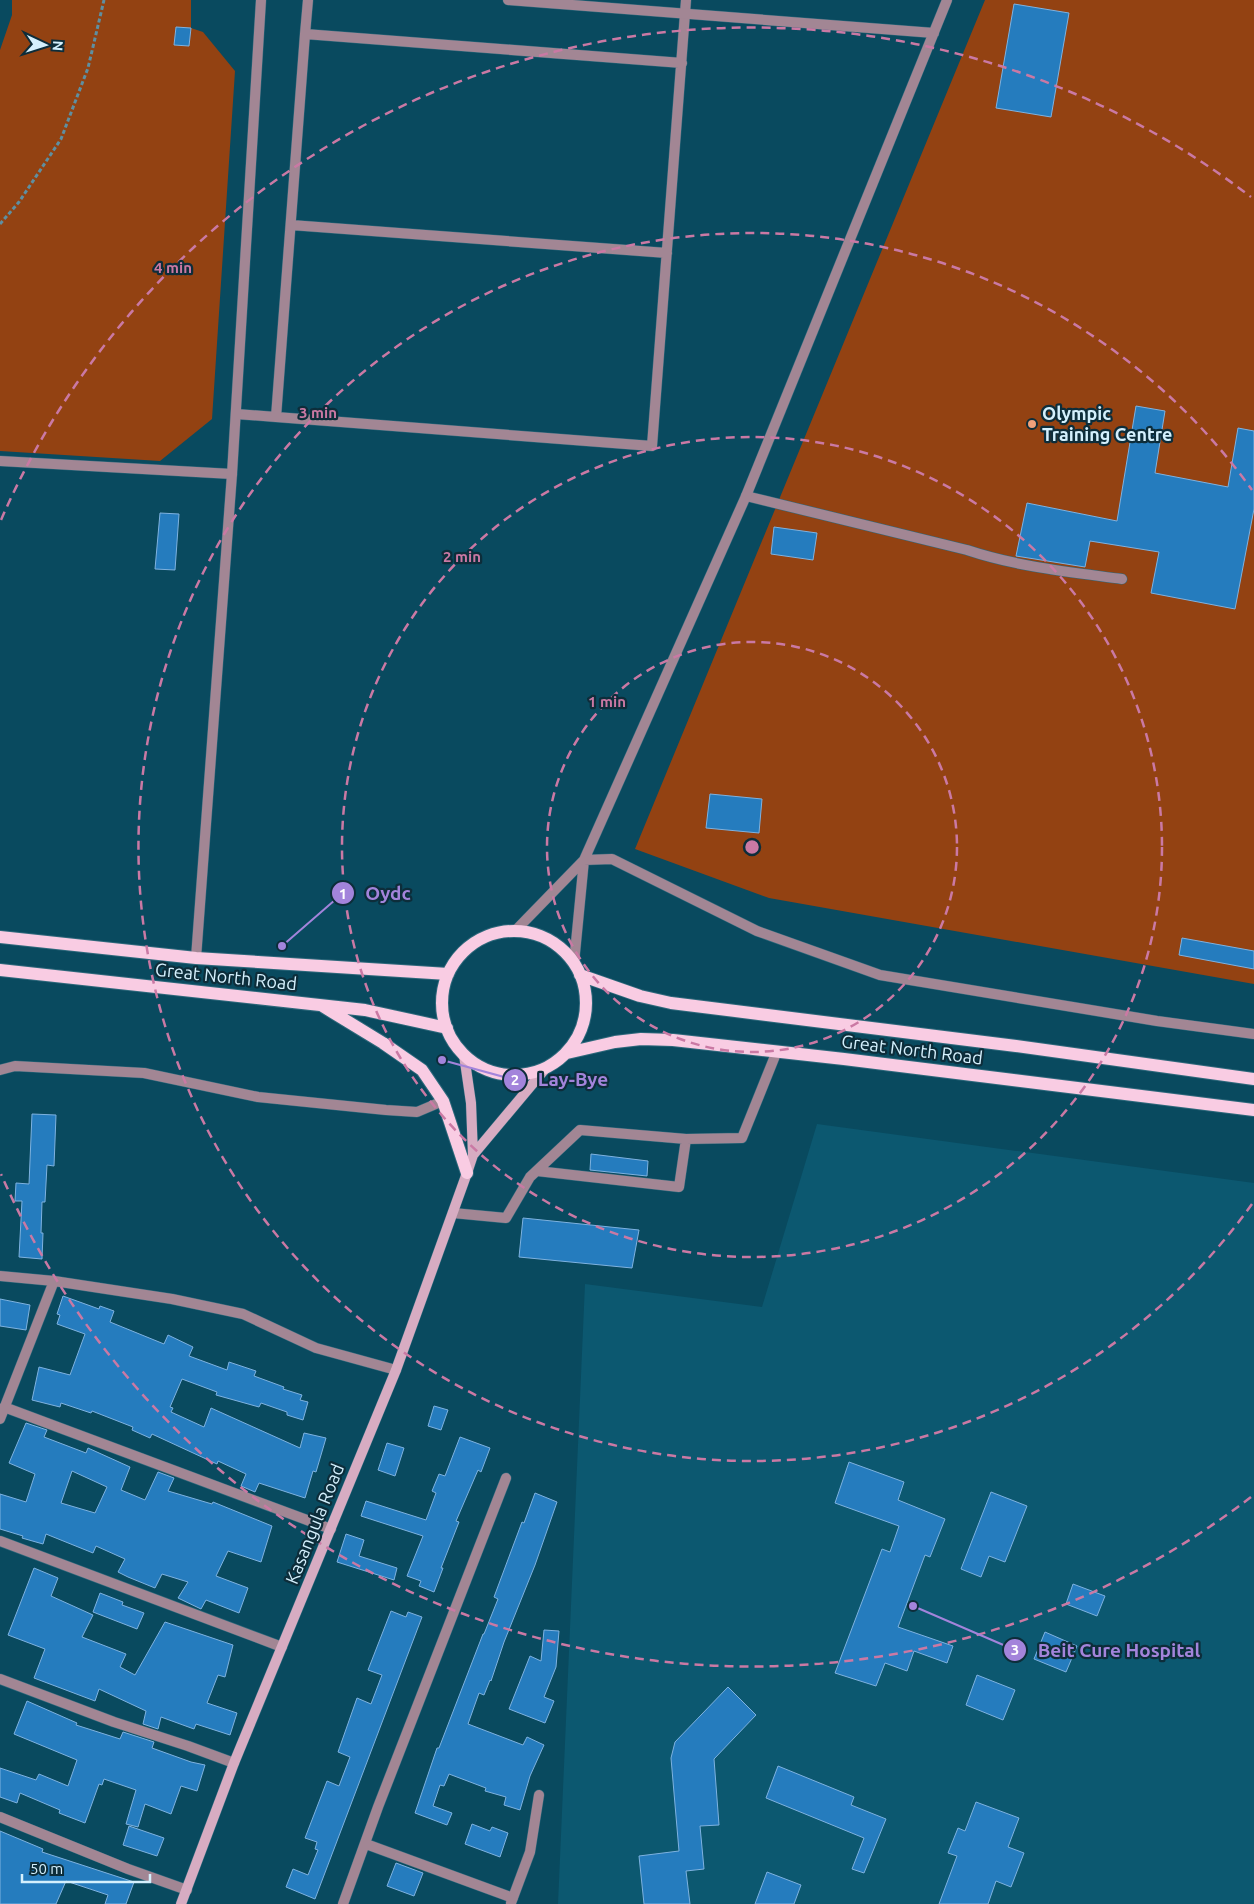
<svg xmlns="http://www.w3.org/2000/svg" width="1254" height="1904" font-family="Ubuntu,sans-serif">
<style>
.built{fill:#0c5870}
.green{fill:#934212}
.building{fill:#257cbe;stroke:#7eb2e0;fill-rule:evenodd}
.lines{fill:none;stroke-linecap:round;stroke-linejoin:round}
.lane-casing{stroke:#2e687b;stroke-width:11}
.street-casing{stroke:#2e687b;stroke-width:11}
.secondary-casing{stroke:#2e687b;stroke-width:11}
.primary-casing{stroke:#2e687b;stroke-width:14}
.path{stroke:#5e8fa1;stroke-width:3;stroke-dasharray:4 2.5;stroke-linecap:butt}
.lane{stroke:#a28694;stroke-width:10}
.street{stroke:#a28694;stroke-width:10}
.secondary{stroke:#d7acc2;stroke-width:10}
.primary{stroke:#f9cce3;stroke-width:12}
.ring{fill:none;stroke:#ca79a4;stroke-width:2.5;stroke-dasharray:9 6}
.poi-dot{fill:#f1a17b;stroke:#0d2d3a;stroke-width:2}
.labels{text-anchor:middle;stroke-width:4.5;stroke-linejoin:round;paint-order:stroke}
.poi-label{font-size:18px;font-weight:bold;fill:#d4f0fd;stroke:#0d2d3a;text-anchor:start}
.street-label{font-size:18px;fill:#d4f0fd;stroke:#0d2d3a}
.centre{fill:#ca79a4;stroke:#0d2d3a;stroke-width:2.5}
.ring-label{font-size:15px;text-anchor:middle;font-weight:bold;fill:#ca79a4;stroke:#0d2d3a;stroke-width:4.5;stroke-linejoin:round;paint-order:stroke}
.leader{fill:none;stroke:#a384db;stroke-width:2}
.callout-dot{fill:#a384db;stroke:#0d2d3a;stroke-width:2}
.mark-label{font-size:15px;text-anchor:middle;font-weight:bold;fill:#fff}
.callout-label{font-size:19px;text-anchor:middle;font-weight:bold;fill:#a384db;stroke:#0d2d3a;stroke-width:4.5;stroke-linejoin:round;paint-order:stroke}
</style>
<rect width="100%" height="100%" fill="#094a5f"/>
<path class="built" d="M817,1124L1254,1183V1904H558L585,1284L762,1307Z"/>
<path class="green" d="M12,0H191V28L203,32L235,71L212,419L160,461L0,451V50L12,15Z
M985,0H1254V984L769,898L635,849Z"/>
<path class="building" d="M1014,4L1069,13L1051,117L996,108Z
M176,27L191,28L189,46L174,45Z
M1136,406L1165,411L1155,473L1228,487L1238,428L1254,431V509L1235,609L1151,593L1159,552L1090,541L1085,567L1016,556L1027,503L1117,521Z
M160,513L179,514L175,570L155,569Z
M774,527L817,533L813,560L771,554Z
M710,794L762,799L759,833L706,828Z
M1182,938L1254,951V969L1179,955Z
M32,1114L56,1115L54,1166L47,1165L45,1202H42L41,1233H43L42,1259L19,1257L22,1201H15L16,1183L29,1184Z
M591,1154L648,1161L647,1176L590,1170Z
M523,1218L639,1230L632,1268L519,1257Z
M63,1296L99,1309L100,1306L114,1311L110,1322L164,1344L168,1335L193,1347L189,1356L227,1370L229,1362L256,1371L254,1376L284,1387L283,1389L302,1395L300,1400L308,1402L303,1420L287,1415V1412L261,1403L259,1407L216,1395L217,1392L182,1379L170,1407L173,1408L171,1412L204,1427L211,1408L300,1448L304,1433L326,1438L316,1472L313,1471L305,1498L259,1483L255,1492L241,1486L246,1474L218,1461L217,1464L152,1434L150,1438L132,1430L133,1427L92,1411L91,1413L61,1403L60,1407L32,1400L39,1367L70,1375L85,1334L57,1324L60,1315L57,1314Z
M0,1299L30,1305L26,1330L0,1326Z
M434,1406L448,1410L441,1430L428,1426Z
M26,1423L47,1430L44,1437L86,1453L88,1448L130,1467L121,1490L145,1500L158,1472L174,1478L168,1491L212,1504L213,1502L272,1526L261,1562L228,1551L216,1576L248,1588L239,1613L206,1600L201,1609L178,1598L188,1582L162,1574L155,1588L128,1577L118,1572L125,1559L96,1546L93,1553L46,1534L43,1544L22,1538L23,1536L0,1529V1494L26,1502L35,1474L9,1463ZM72,1471L107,1487L95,1513L61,1503Z
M460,1437L490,1448L481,1472L478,1470L456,1521L459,1522L441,1568H443L434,1592L419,1586L421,1581L407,1576L423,1536L361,1516L366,1501L426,1520L436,1493L432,1491L439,1474L445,1476Z
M387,1443L404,1448L395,1476L378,1470Z
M849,1462L904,1482L898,1500L945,1519L930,1557L925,1555L898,1627L953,1646L947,1663L914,1651L907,1671L885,1663L876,1686L835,1673L882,1549L890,1552L899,1526L835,1503Z
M991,1492L1027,1506L1005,1562L989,1556L981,1577L961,1569Z
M535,1493L557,1502L535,1565L504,1642L491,1681L490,1680L484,1695L479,1693L468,1724L523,1745L527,1737L544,1745L530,1776L520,1810L504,1805L506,1797L485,1791L486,1788L449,1774L444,1786L440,1785L433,1806L452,1813L447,1825L415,1813L437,1748H439L483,1634H484L498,1599L494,1597L522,1522L524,1523Z
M346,1534L364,1540L359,1556L397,1568L394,1580L337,1562Z
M34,1568L58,1578L51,1596L93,1615L82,1637L126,1654L120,1667L135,1675L165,1622L233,1645L225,1677L218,1675L207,1703L237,1713L230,1735L196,1724L194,1729L161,1717L158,1729L143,1724L146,1711L99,1689L95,1701L34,1678L45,1649L8,1635Z
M1073,1584L1105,1596L1097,1616L1066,1604Z
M100,1593L123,1602L122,1605L144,1613L137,1629L93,1612Z
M391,1611L406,1617L408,1612L422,1617L315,1899L286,1887L293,1869L308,1875L318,1850L315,1849L317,1842L305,1838L327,1781L339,1786L350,1757L338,1752L357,1698L371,1704L382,1675L368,1670Z
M544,1630L559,1631L556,1667L544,1697L554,1701L545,1723L509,1709L530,1656L541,1661Z
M1045,1632L1077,1646L1066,1672L1034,1659Z
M977,1675L1015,1690L1003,1720L966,1705Z
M728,1687L756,1715L714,1759L719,1825L700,1826L704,1869L686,1871L690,1904H644L639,1856L679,1851L671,1758L675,1742Z
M27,1701L77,1723L76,1725L120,1739L123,1732L154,1742L152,1748L191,1762L205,1765L197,1791L181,1786L171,1814L145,1804L138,1827L126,1824L136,1790L104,1779L102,1785L99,1784L85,1823L59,1813L60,1810L20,1793L17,1803L0,1797V1768L36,1780L39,1774L68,1786L77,1760L14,1734Z
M778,1766L854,1797L851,1805L886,1819L864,1873L852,1869L864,1838L766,1798Z
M976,1802L1019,1818L1008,1847L1024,1853L1011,1887L996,1881L988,1904H939L957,1856L948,1853L958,1828L965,1831Z
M472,1824L490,1831L492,1827L508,1833L500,1857L465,1844Z
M129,1826L164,1838L157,1856L123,1845Z
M0,1831L43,1849L42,1852L134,1882L126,1904H105L108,1895L66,1881L56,1904H0Z
M396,1863L423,1873L414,1896L387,1886Z
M767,1872L801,1885L794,1904H755Z"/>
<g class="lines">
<g class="lane-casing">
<path id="lane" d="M305,34L308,0
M682,63L305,34L276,417L652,446L686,0
M291,225L667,253
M236,414L276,417
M0,461L232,474
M746,496L967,550C1018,567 1070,572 1122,579
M0,1070L15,1066L144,1073L258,1097L386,1110L417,1112L443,1101
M537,1171L679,1187L686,1139
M453,1213L506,1218L530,1177L580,1130L686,1139L742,1138L777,1051"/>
</g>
<g class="street-casing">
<path id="street" d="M508,0L934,33
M515,931L584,860L612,859L757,931L880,975L1157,1021L1254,1034
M196,958L232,474L261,0
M574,963L584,860L746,496L947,0
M0,1276L54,1281L172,1299L243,1314L316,1348L396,1370
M4,1407L331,1529
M0,1419L54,1281
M0,1541L282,1647
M0,1679L114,1722L188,1746L234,1763
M0,1817L128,1869L187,1890
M366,1844L513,1898
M511,1903L530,1852L539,1795
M343,1904L378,1807L506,1478"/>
</g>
<g class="secondary-casing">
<path id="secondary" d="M473,1155L545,1069
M181,1904L234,1763L396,1370L467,1173L473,1155L471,1103L464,1055"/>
</g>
<g class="primary-casing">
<path id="primary" d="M442 1003a72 72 0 1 1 144 0a72 72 0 1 1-144 0Z
M0,937L196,958L448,974
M0,970L365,1010L447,1028
M580,975L640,996L671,1003L1016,1046L1254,1079
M324,1007L383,1043L422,1070L443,1101L467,1173
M567,1053L615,1042L641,1039L673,1040L844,1059L1254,1110"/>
</g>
<path class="path" d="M0,224L19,202L61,139L88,68L104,0"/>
<use href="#lane" class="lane"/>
<use href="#street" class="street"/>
<use href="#secondary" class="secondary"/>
<use href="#primary" class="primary"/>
</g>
<g class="ring">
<circle cx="752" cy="847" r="205"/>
<circle cx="752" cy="847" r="410"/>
<path d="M1252 1204A614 614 0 1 1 1252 490"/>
<path d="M1251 1497A819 819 0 0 1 1 1174M1 520A819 819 0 0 1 1251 197"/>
</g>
<circle class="poi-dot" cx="1032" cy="424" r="5"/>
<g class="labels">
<g class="poi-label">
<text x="1042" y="420">Olympic<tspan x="1042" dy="21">Training Centre</tspan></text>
</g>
<g class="street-label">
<text transform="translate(226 977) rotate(6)" y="6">Great North Road</text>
<text transform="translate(912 1050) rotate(7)" y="6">Great North Road</text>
<text transform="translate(315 1524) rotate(-68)" y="6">Kasangula Road</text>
</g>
</g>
<circle cx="752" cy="847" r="8" class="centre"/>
<g class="ring-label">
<text x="173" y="273">4 min</text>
<text x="318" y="418">3 min</text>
<text x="462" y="562">2 min</text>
<text x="607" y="707">1 min</text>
</g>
<path class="leader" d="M282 946L343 893M442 1060L515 1080M913 1606L1015 1650"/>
<g class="callout-dot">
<circle cx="282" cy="946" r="5"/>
<circle cx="442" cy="1060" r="5"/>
<circle cx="913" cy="1606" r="5"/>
<circle cx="343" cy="893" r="12"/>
<circle cx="515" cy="1080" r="12"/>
<circle cx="1015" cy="1650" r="12"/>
</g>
<g class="mark-label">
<text x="343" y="899">1</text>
<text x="515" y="1085">2</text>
<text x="1015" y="1655">3</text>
</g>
<g class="callout-label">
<text x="388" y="900">Oydc</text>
<text x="573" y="1086">Lay-Bye</text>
<text x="1119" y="1657">Beit Cure Hospital</text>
</g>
<g transform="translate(45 45) rotate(94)" stroke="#0d2d3a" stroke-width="4" paint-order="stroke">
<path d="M0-4L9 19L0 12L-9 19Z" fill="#d4f0fd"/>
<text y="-8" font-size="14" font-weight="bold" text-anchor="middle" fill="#d4f0fd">N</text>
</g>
<path d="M22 1874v8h128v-8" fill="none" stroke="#d4f0fd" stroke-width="2.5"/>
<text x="30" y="1874" font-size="15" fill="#d4f0fd" stroke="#0d2d3a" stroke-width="4" paint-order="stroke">50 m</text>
</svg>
